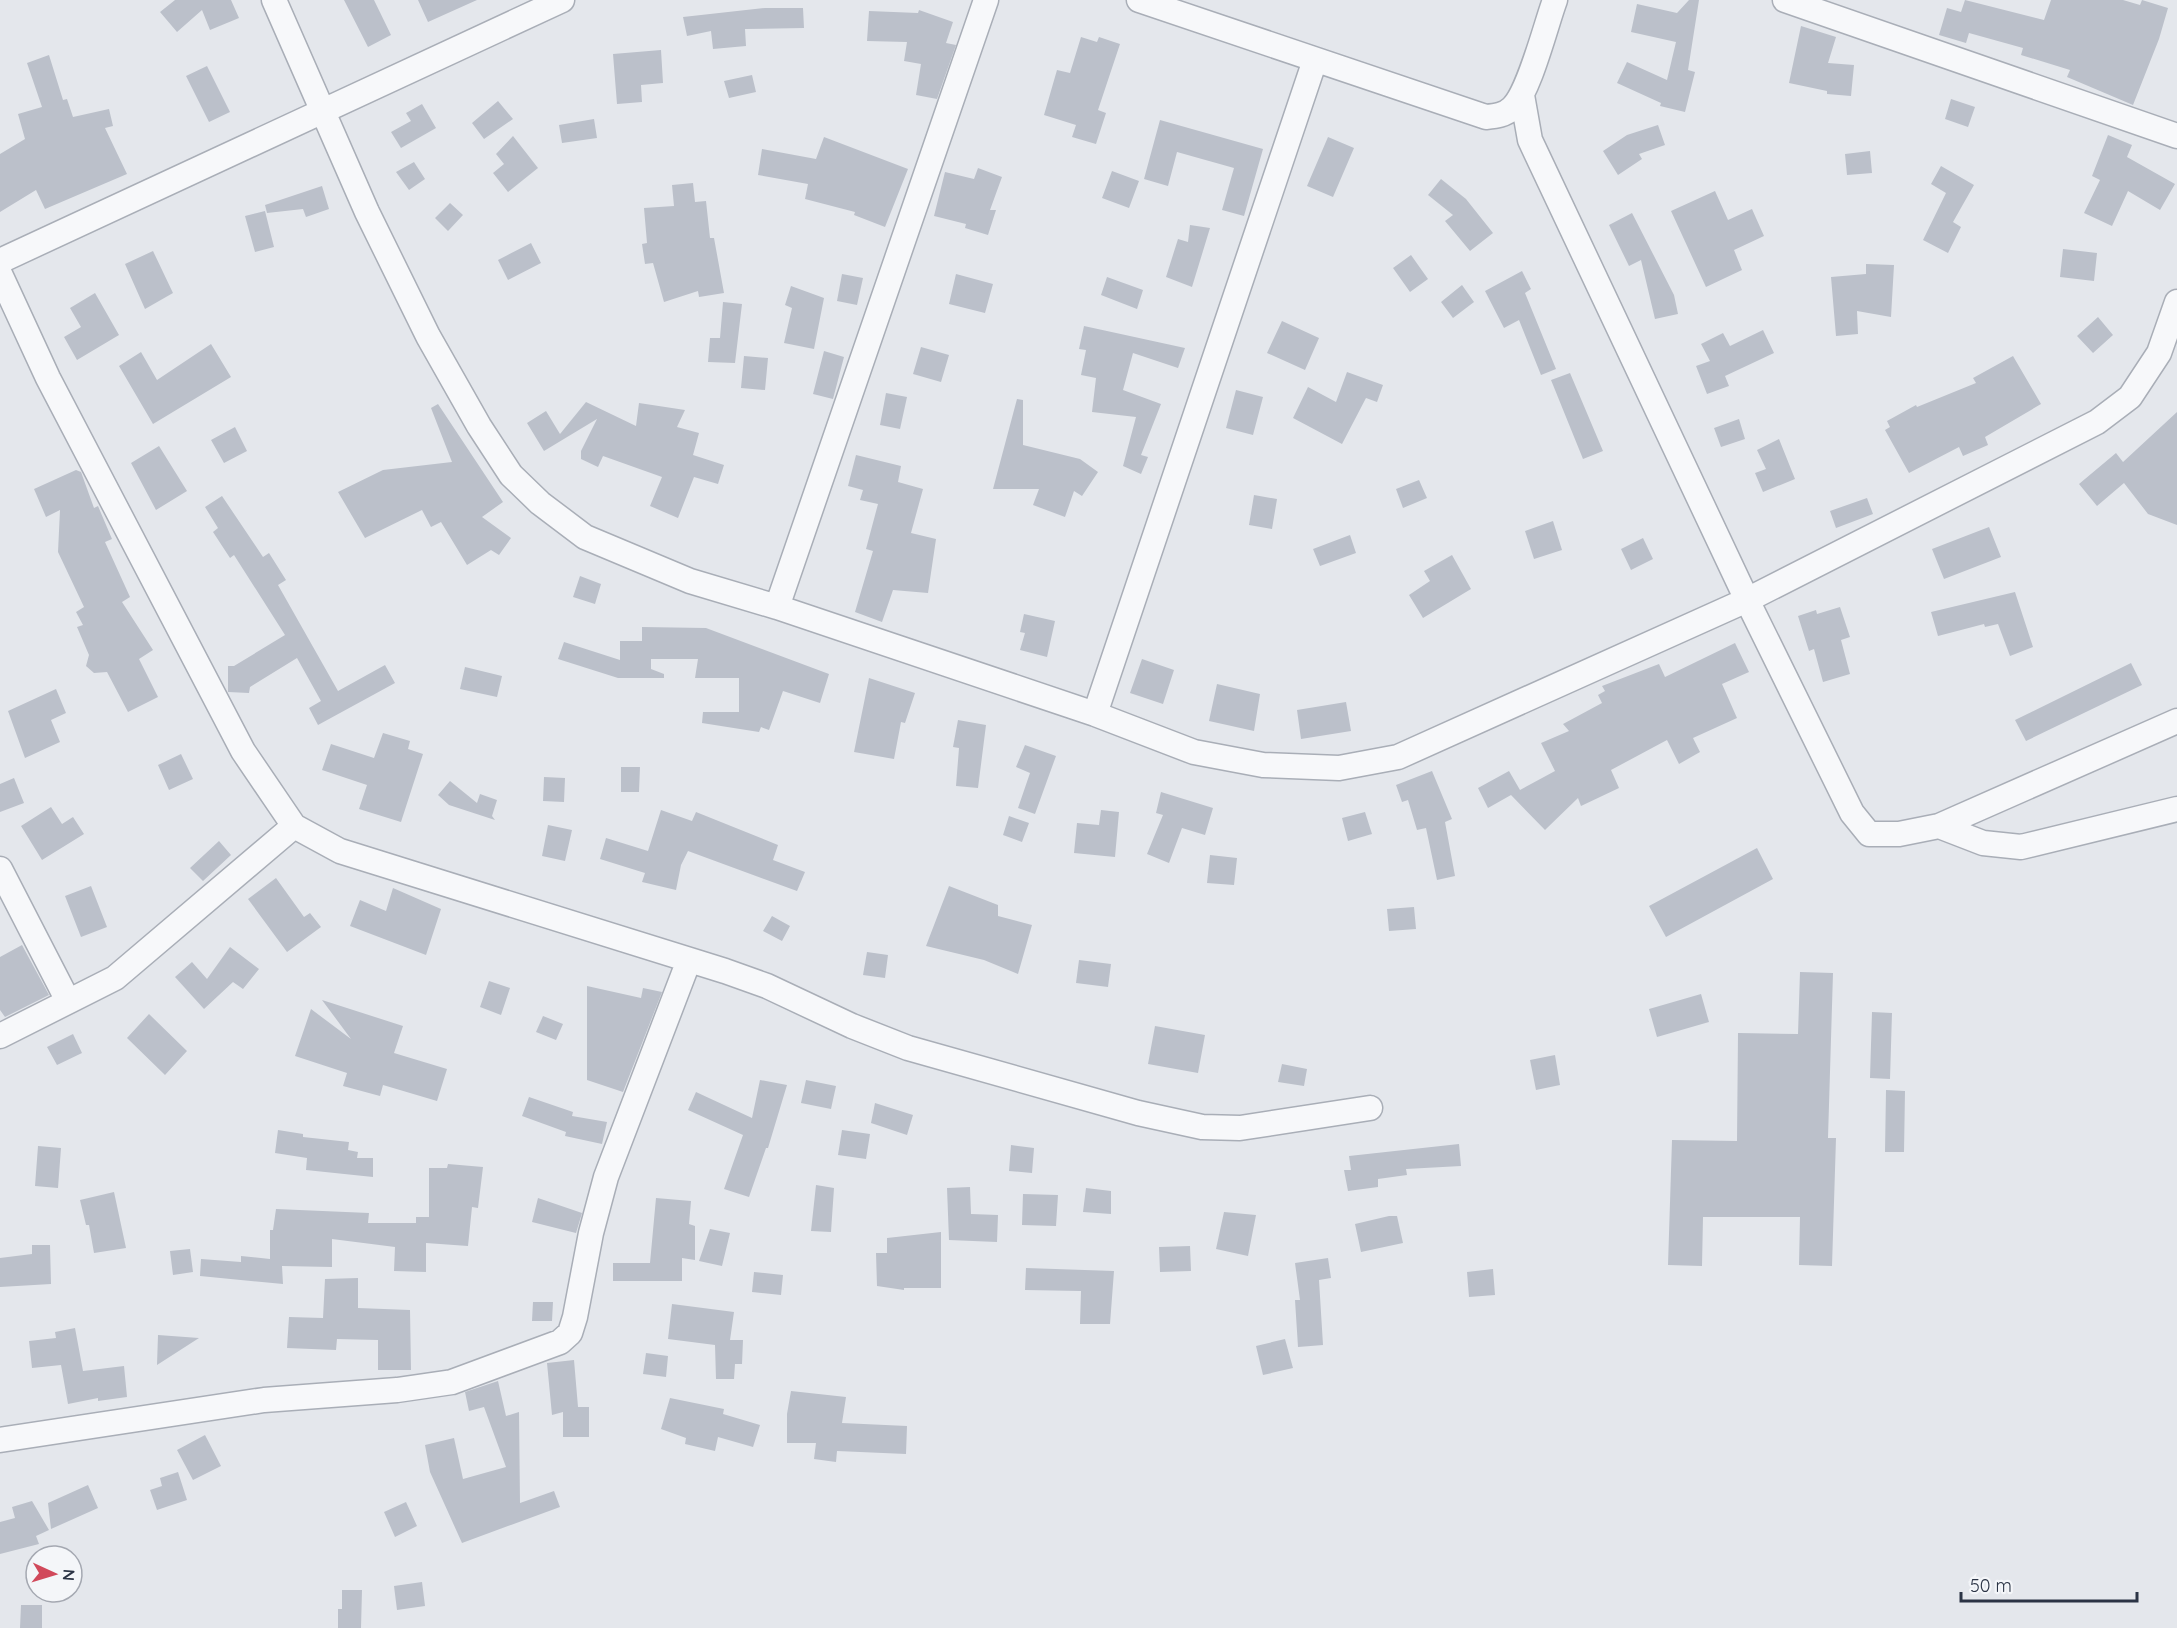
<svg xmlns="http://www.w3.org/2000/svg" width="2177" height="1628" font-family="Quicksand,sans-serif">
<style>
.building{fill:#bbc0ca}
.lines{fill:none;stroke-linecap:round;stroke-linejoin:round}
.street-casing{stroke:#a9aeb7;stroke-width:27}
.street{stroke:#f7f8fa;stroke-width:24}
</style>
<rect width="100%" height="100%" fill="#e4e7ec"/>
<path class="building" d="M175,0H231L239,18L210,30L202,10L177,32L160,12Z
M344,0H374L391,35L368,47Z
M418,0H477L428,22Z
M1689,0H1699L1688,70L1695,72L1685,112L1660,106L1661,103L1617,83L1627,62L1667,80L1676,42L1631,32L1637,4L1677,13Z
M1965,0L2044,20L2051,0H2123L2140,5L2142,0L2168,8L2159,39L2133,105L2067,77L2070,70L2021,55L2023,48L1969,33L1966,43L1939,35L1947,8L1961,12Z
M765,8H803L804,28L745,29L746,46L713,49L711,31L687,36L683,17Z
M919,10L953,22L946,43L956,45L937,99L916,95L921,64L904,61L907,42L867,41L869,11L918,13Z
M1801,26L1836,37L1828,63L1854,65L1851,96L1827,94V91L1789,83Z
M1081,37L1097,42L1099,37L1120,44L1098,110L1106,113L1096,144L1072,137L1076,125L1044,115L1057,70L1070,73Z
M661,50L663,83L641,85L642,102L617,104L613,54Z
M49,55L63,100L67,99L73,117L109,109L113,126L105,128L127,174L45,209L36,190L0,212V154L25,139L18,114L42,107L27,63Z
M207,66L230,112L209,122L186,76Z
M752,75L756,92L729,98L724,81Z
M1951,99L1975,107L1968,127L1945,119Z
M498,101L513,119L484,139L472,123Z
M422,104L436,128L401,148L391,132L411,121L406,113Z
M594,119L597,138L562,143L559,125Z
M1160,120L1263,149L1244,216L1222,210L1234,168L1177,152L1168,186L1144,179Z
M1658,125L1665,145L1639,154L1642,159L1618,175L1603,151L1627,135Z
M2108,135L2132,145L2127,157L2175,184L2160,210L2128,191L2112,226L2084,213L2100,180L2092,176Z
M513,136L538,168L508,192L493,173L504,164L496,154Z
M824,137L908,169L885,227L854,215L855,212L805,199L808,184L758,175L762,149L816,159Z
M1328,137L1354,148L1333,197L1307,186Z
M1870,151L1872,173L1847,175L1845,154Z
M414,162L425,179L409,190L396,172Z
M1941,166L1974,185L1953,222L1961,227L1948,253L1923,240L1946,193L1931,184Z
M978,168L1002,177L990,210H996L988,235L965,228L966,224L934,216L945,172L974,179Z
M1112,171L1139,181L1129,208L1102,198Z
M1441,179L1466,199L1493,233L1470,251L1445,221L1453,215L1428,195Z
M693,183L695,202L706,201L710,238H714L724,293L699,297L698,291L664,302L653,263L645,264L642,244L647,243L644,208L674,206L672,185Z
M322,186L329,209L306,217L303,209L267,213L265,205Z
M1715,191L1728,220L1752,209L1764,236L1734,250L1742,270L1706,287L1671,211Z
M450,203L463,215L448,231L435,218Z
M265,211L274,247L255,252L245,216Z
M1632,213L1674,295L1678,314L1655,319L1641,260L1629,266L1609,225Z
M1190,225L1210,228L1192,287L1166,277L1178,239L1188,242Z
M531,243L541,263L508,280L498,260Z
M2063,249L2097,253L2094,281L2060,277Z
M153,251L173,293L145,309L125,264Z
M1411,255L1428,279L1410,292L1393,268Z
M1866,264L1894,265L1891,317L1857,311L1858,334L1836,336L1831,277L1866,274Z
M1522,271L1531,289L1525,293L1556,369L1541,375L1519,320L1504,328L1485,291Z
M842,274L863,278L857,305L837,301Z
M956,274L993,284L985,313L949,304Z
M1107,277L1143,290L1137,309L1101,295Z
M1462,285L1474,302L1453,318L1441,302Z
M791,286L824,298L814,349L784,343L792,308L785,305Z
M95,293L119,335L77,360L64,337L81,327L70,308Z
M723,302L742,304L735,363L708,362L710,338H720Z
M2098,317L2113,335L2093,353L2077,336Z
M1282,321L1319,338L1305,370L1267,353Z
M1084,326L1185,348L1178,368L1133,353L1123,390L1161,404L1141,455L1148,457L1141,474L1123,466L1136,417L1092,412L1096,378L1081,375L1086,350L1079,349Z
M1763,330L1774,353L1725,376L1729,386L1707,394L1696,366L1710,361L1701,344L1723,333L1730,346Z
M211,344L231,377L153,424L119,366L141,352L157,380Z
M921,347L949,355L941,382L913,374Z
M824,351L844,357L833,399L813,394Z
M744,356L768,358L765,390L741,388Z
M2013,356L2041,404L1985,437L1988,445L1963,456L1959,447L1909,473L1885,430L1890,427L1887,421L1916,405L1917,407L1976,383L1973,378Z
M1347,372L1383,385L1377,402L1366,398L1342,444L1293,418L1308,387L1336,402Z
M1570,373L1603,451L1583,459L1551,380Z
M1236,390L1263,397L1253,435L1226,428Z
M886,393L907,397L900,429L880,425Z
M1017,399L1023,400V445L1080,459L1098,472L1082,496L1074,491L1065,517L1033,505L1039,489H993Z
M586,402L636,426L639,403L685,410L677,427L699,433L693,455L724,465L718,484L694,477L678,518L650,506L662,477L603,456L598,467L581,459V451L597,419L544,451L527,423L546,411L560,434Z
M438,404L503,502L482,517L511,538L499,555L491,550L467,565L441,522L431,527L422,510L365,538L338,492L383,470L452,462L431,408Z
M2177,412V525L2148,514L2124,483L2097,506L2079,484L2116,453L2123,462Z
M1739,419L1745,439L1721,447L1714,428Z
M235,427L247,451L224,463L211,440Z
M1779,439L1795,479L1763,492L1755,473L1766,469L1757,450Z
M159,446L187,491L156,510L131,463Z
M856,455L901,466L898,482L923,489L911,533L936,539L928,593L893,590L882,622L855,612L873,551L866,549L878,504L860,500L863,490L848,486Z
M76,470L81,472L94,508L98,506L112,539L105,542L130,597L122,602L153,650L139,659L158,697L128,712L107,672L94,673L86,666L89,655L77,627L83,625L76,612L84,607L58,552L60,510L46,517L34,489Z
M1419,480L1427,498L1403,508L1396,489Z
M1254,495L1277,499L1272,529L1249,525Z
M222,496L263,557L269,553L286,580L278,585L338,691L385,665L395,683L318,725L309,708L321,701L297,658L250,687L249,693L228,692V666H234L285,635L234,555L230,558L213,532L218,528L205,507Z
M1867,498L1873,514L1836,528L1830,511Z
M1553,521L1562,550L1534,559L1525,531Z
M1989,527L2001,557L1944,579L1932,549Z
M1350,535L1356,553L1320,566L1313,549Z
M1643,538L1653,559L1631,570L1621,549Z
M1452,555L1471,589L1423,618L1409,595L1430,581L1424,571Z
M580,576L601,584L595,604L573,597Z
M2015,592L2033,647L2010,656L1998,624L1985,627L1984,624L1938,636L1931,612Z
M1840,607L1850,637L1841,640L1850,674L1823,682L1814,649L1809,651L1798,616L1816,610L1817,614Z
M1024,614L1055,621L1047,657L1020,650L1025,633L1020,632Z
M642,627L706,628L829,674L820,703L783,691L769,730L761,727L759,732L702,723L703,712H739V678H695L698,659H651V669L664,674V678H618L558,659L564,642L620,660V641H642Z
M1735,643L1749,672L1722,684L1737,718L1693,738L1700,752L1679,764L1667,740L1611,770L1619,788L1581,806L1578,798L1545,830L1511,795L1488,808L1478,788L1509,771L1520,790L1555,771L1541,743L1569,731L1563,724L1602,703L1598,695L1605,691L1602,686L1659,664L1665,677Z
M1142,659L1174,670L1163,704L1130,693Z
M2131,663L2142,685L2026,741L2015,720Z
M465,667L502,676L497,697L460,689Z
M869,678L915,693L905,723L901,722L894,759L854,752Z
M1217,684L1260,694L1254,731L1209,721Z
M56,689L66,713L51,720L60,742L25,758L8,711Z
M1346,702L1351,731L1301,739L1297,710Z
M958,720L986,725L978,788L956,786L959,748L953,747Z
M383,733L410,741L408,749L423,754L401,822L359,809L367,785L322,770L331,744L374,758Z
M1025,745L1056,756L1035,814L1018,808L1030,773L1016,767Z
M181,754L193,779L169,790L158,765Z
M621,767H640L639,792H621Z
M1432,771L1452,819L1445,822L1455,876L1437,880L1426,828L1417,830L1408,800L1402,802L1396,785Z
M544,777L565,778L564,802L543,801Z
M14,778L24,803L0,812V784Z
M450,781L477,803L480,794L497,800L492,816L495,820L449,805L438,795Z
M1161,792L1213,808L1205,835L1182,828L1169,863L1147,854L1163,815L1156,813Z
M51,807L62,824L73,817L84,834L42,860L21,826Z
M661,810L692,821L696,812L778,845L773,860L805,872L797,891L688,851L681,865L676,890L642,882L645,873L600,859L606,838L648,851Z
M1101,810L1119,812L1115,857L1074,853L1077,823L1099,825Z
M1365,812L1372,834L1348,841L1342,818Z
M1009,816L1029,823L1022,842L1003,835Z
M548,825L572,830L565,861L542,856Z
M219,841L231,855L203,881L190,868Z
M1757,848L1773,879L1666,937L1649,906Z
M1210,855L1237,858L1234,885L1207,883Z
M276,878L304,917L310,913L321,927L287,952L248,899Z
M91,886L107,927L81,937L65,896Z
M949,886L998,905V916L1032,925L1018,974L984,960L926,946Z
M393,888L441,909L426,955L350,926L360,900L386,911Z
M1414,907L1416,929L1389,931L1387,909Z
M772,916L790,926L782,941L763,931Z
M22,945L49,995L5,1017L0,1010V957Z
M230,947L259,969L243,989L233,982L204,1009L175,977L192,962L207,979Z
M867,952L888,955L885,978L863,975Z
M1079,960L1111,964L1108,987L1076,983Z
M1800,972L1833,973L1828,1138H1836L1832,1266L1799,1265L1800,1217H1703L1702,1266L1668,1265L1672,1140L1737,1141L1738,1033L1798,1034Z
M489,981L510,988L501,1015L480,1007Z
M587,986L641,998L643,988L662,992L623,1092L587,1080Z
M1701,994L1709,1022L1657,1037L1649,1009Z
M322,1000L403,1026L394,1053L447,1069L437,1101L383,1085L380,1096L343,1086L347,1073L295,1056L311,1009L351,1039Z
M1872,1012L1892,1013L1890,1079L1870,1078Z
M149,1014L187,1051L165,1075L127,1038Z
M543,1016L563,1024L556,1040L536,1032Z
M1155,1026L1205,1035L1198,1073L1148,1064Z
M73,1034L82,1053L57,1065L47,1047Z
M1555,1055L1560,1085L1536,1090L1530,1060Z
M1282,1064L1307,1069L1304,1086L1278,1082Z
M760,1080L787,1085L768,1148H766L749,1197L724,1189L743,1135L688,1110L696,1092L752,1118Z
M806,1080L836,1086L831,1109L801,1103Z
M1886,1090L1905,1091L1904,1152H1885Z
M529,1097L573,1112L572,1116L607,1122L602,1144L565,1136L566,1132L522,1116Z
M875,1103L913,1115L907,1135L871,1123Z
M278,1130L303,1134V1137L349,1142L348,1150L358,1152L357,1158H373V1177L306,1170L307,1158L275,1153Z
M842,1130L870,1134L866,1159L838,1155Z
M1459,1144L1461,1166L1406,1169L1407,1175L1378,1179V1187L1348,1191L1344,1170H1351L1349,1156Z
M1011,1145L1034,1148L1032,1173L1009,1171Z
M38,1146L61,1148L58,1188L35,1186Z
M448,1164L483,1167L478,1208L472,1207L468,1246L426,1243V1272L394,1271L395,1247L332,1239V1267L282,1266L283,1284L200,1276L201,1259L241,1262V1256L270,1259V1230H273L276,1209L369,1213L368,1223H416V1217H429V1168H447Z
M816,1185L834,1188L831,1232L811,1231Z
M970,1187L971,1214L998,1215L997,1242L949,1240L947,1188Z
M1086,1188L1111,1191V1214L1083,1212Z
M114,1192L126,1248L94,1253L89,1225H86L80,1200Z
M1023,1194L1058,1195L1056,1226L1022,1225Z
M538,1198L582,1213L576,1233L532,1222Z
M656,1198L691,1201L689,1224L695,1226V1260L682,1258V1281H613V1263H650Z
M1224,1212L1256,1215L1248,1256L1216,1249Z
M1389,1216H1397L1403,1243L1361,1252L1355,1224Z
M710,1229L730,1233L722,1266L699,1261Z
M941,1232V1288H904V1290L877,1286L876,1253H887V1238Z
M32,1245H50L51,1284L0,1287V1258L32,1254Z
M1190,1246L1191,1271L1160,1272L1159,1247Z
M190,1249L193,1272L173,1275L170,1251Z
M1328,1258L1331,1278L1319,1280L1323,1345L1298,1347L1295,1300H1300L1295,1263Z
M1026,1268L1114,1271L1110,1324H1080L1081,1291L1025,1290Z
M1493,1269L1495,1295L1469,1297L1467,1272Z
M754,1272L783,1275L781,1295L752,1292Z
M358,1278V1308L410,1310L411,1370H378V1340L337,1339L336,1350L287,1348L289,1317L323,1318L325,1279Z
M533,1302H553L552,1321H532Z
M672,1304L734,1312L730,1340H743L742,1364H735L734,1379H716L715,1345L668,1339Z
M75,1328L83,1371L124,1366L127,1397L98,1401V1398L68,1404L61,1365L32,1368L29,1341L56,1338L55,1332Z
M158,1335L199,1338L157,1365Z
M1285,1339L1293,1368L1263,1375L1256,1346Z
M646,1353L668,1356L666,1377L643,1374Z
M574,1360L578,1407H589V1437H563V1412L552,1415L547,1363Z
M498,1381L506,1416L519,1412L520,1503L554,1491L560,1507L462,1543L430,1472L425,1445L454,1438L463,1479L506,1467L484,1407L469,1411L465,1392Z
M791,1391L846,1397L842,1423L907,1426L906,1454L837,1451L836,1462L814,1459L816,1443H787V1414Z
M670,1398L724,1409L723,1414L760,1425L753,1447L718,1437L715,1451L685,1444L686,1438L661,1429Z
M205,1435L221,1466L193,1480L177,1450Z
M178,1472L187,1500L157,1510L150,1490L162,1486L160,1478Z
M88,1485L98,1508L51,1529L48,1503Z
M32,1501L49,1530L36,1536L39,1544L0,1554V1522L15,1518L12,1507Z
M406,1502L417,1526L395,1537L384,1512Z
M422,1582L425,1606L397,1610L394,1586Z
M342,1590H362L361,1628H338V1609H342Z
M21,1605H42V1628H20Z"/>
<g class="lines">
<g class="street-casing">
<path id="street" d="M274,0L367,212L428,336L479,426L511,475L540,503L585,537L690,581L777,607L1095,714L1194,752L1263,765L1339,768L1398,757L1747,600L2097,422L2130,397L2159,353L2177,302
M1139,0L1486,117C1496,116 1505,115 1512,108C1529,93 1546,24 1555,0
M1785,0L2177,136
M1522,95L1530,140L1747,600L1852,813L1869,834H1899L1939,826L2177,721
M0,261L562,0
M0,274L48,378L243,751L294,826L340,851L725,971L767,986L852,1026L908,1048L1138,1113L1202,1127L1240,1128L1370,1108
M777,607L986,0
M1095,714L1315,60
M1939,826L1983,843L2021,847L2177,809
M0,869L68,1001
M0,1036L115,978L294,826
M0,1440L264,1400L397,1390L452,1382L560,1342L570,1333L575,1317L591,1233L606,1177L689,960"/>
</g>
<use href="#street" class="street"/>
</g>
<g transform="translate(54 1574) rotate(94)"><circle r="28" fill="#f4f6f9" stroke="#a4a8b1" stroke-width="1.5"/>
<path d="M0-4.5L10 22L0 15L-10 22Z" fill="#d1495b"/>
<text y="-9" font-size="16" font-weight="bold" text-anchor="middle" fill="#2b3445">N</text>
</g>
<path d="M1961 1592v9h176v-9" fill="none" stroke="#2b3445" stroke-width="3"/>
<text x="1970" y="1592" font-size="18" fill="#2b3445" stroke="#f4f6f9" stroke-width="4.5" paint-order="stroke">50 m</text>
</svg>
